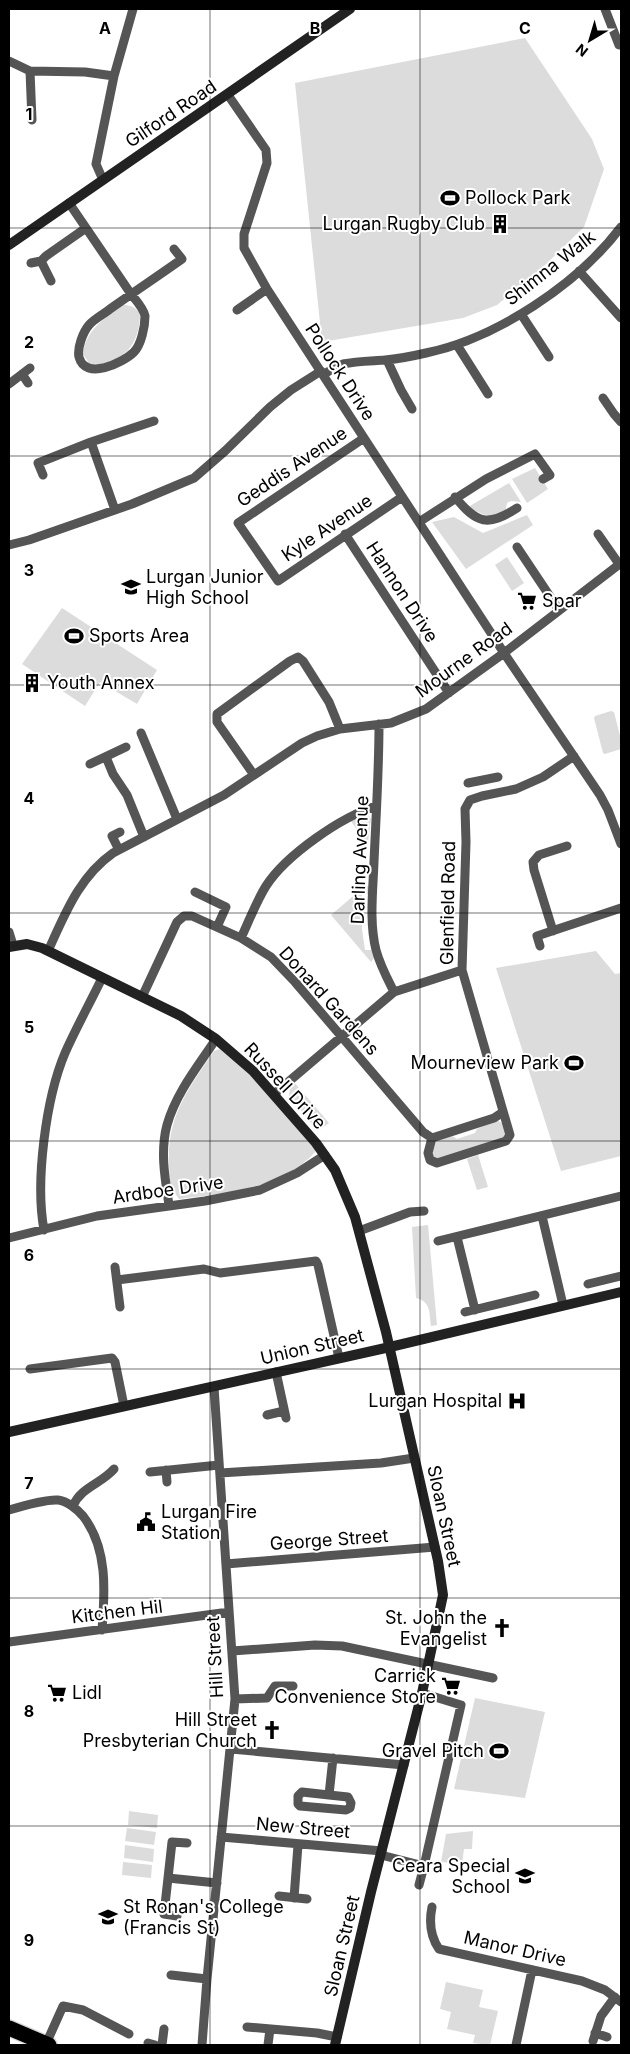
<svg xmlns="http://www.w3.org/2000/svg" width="630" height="2054" font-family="Inter,sans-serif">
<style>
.green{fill:#dcdcdc}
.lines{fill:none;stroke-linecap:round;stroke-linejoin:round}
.highway-casing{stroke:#dbdbdb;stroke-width:18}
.street{stroke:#555;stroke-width:9}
.secondary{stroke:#222;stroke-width:10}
.highway{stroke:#000;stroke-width:15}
.grid{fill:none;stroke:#000;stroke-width:1;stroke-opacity:0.55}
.labels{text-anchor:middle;stroke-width:4;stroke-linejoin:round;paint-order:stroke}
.street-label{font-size:18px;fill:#000;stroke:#fff}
.poi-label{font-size:18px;fill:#000;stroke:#fff;text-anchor:start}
.grid-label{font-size:16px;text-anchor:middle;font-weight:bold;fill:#000;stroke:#fff;stroke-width:4;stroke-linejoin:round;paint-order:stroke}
</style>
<rect width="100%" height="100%" fill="#fff"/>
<path class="green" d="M525,38L592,139L604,169L584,227L542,268L497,305L463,318L322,342L295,83Z
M123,305C130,305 135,307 140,313C140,345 123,364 90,365L83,354C86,329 104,319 123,305Z
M535,468L548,489L527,503L512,479Z
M509,483L521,502L511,501L507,503L505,513C490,519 481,514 468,507Z
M527,515L533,525L466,569L432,522L454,517L483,533Z
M507,557L524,583L512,591L495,565Z
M62,608L157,670L137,704L100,682L85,706L22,664Z
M611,711L614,712L621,740V749L605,754L603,753L594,718L595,716Z
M364,813L368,814L371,819L368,842H365L351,821Z
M365,886H369V894L362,895V929L365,950H371L374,958L371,962L331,915Z
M596,951L615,974L621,973V1156L561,1171L496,968Z
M220,1049L250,1073L315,1149V1152C282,1189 225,1193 179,1199C168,1184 170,1181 169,1163C167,1116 189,1088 214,1051Z
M294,1082L329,1123L318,1131L289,1096L290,1087Z
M497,1120L503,1124L506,1133L503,1138L442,1159H435L432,1155L436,1141L452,1136L457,1139L475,1133L477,1129Z
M478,1155L488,1187L477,1190L467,1159Z
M428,1225L437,1325L431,1326C429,1311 431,1302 416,1298L412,1227Z
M475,1698L545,1712L525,1798L454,1789Z
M129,1811L158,1815L157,1828L128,1825Z
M127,1828L156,1832L154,1845L125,1841Z
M473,1831L472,1849H464L462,1864L441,1862L446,1834Z
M125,1845L154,1849L153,1862L124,1858Z
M123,1862L152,1865L151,1878L122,1875Z
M446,1982L483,1990L479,2007L498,2011L490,2045L473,2043L475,2035L447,2029L451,2012L440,2009Z"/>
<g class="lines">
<g class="highway-casing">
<path id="highway" d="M9,2028L49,2045"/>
</g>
<path class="street" d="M605,9L619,45
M9,61L30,71L85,72L114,76
M30,71L32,120
M228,95L266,150L267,163L244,234V248L267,289L364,438L504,653L600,795L608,810L621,844
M103,180L96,164L114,76L133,9
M69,203L131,294C136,300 144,309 145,316C145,327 141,345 134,352C123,363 85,381 79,357C77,348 83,332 89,325C94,319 104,314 110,309C134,292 158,276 182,259L174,249
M31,263L41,261
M579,271L621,318
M51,281L41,261L46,256L86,228
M237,310L267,289
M521,314L549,357
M457,345L488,394
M387,360L401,390L412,409
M22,374L28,383
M323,375C329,371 336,366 343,364C356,361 371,361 385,360C399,359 413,356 426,353C497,338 578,284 621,227
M9,384L30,368
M603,398L614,414L621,422
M364,438L238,523L278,581L402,497
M43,475L38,463L91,442
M455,497C477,524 488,527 517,508
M115,510L91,442L154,421
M419,522L486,479L535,454L550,475L543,479
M345,534L449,693
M598,534L619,564
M9,545L29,540L132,504L194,478L225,451L270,407L291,390L321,371
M517,547L559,610
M379,724C379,770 376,816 374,862C373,890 369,922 376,950C380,965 387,978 394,992
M141,733L177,819
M106,757L113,774L127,795L144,837
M90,764L126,747
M254,775L217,722V714L290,661L298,657L303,661L329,702L340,729
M468,783L498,777
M119,850L112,836L120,832
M195,892L226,907L217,927
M553,931L534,870L533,862L539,855L567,846
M9,932L13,945
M241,938C249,921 256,902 266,886C286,855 341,817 376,806
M540,946L537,936L621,908
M48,951C65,914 79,877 113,853L224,795L302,743L317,736L340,729L391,723L426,709L504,653L621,563
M142,997L177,922L184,916H192L241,938L271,957L295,982L423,1132L432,1138
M274,1094L394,992L462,970
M432,1138L428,1153L430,1160L437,1163L506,1141L510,1135L462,970L466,842L465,809L470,800L482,796L516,789L543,777L574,756
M432,1138L494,1118L503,1112
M169,1205C165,1179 160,1151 167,1125C176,1093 198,1066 216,1039
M542,1216L563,1305
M44,1230C35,1181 46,1098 65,1053C76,1028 90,1003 102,978
M359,1231L410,1212L424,1211
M457,1237L475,1310
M9,1238L97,1216L205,1201L260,1190L297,1173L325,1155
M438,1241L621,1196
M115,1267L120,1307
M117,1280L204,1269L220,1273L316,1261L318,1265L339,1358
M588,1284L621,1276
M465,1312L535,1295
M30,1369L112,1358L115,1362L124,1406
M276,1372L286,1418
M267,1415L284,1411
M166,1470L167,1482
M150,1472L219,1465
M220,1473L381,1463L414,1458
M73,1506C81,1487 101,1484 114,1469
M9,1510C19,1507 47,1499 58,1500C67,1501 77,1509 83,1516C108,1548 105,1591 102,1630
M226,1564L435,1547
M9,1642L229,1612
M232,1651L315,1645L342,1646L493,1678
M235,1699L267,1698L275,1686H293
M231,1749L404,1765
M329,1795L302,1792L298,1796V1804L300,1806L346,1810L350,1808L351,1803L348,1797L329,1795L333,1758
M221,1837L382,1851
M381,1855L424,1866L461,1705L422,1693
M168,1878L217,1883
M419,1885L424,1866
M279,1896L307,1899
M294,1898L298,1845
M432,1907C429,1922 430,1936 439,1949L582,1981L605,1990L621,2002
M177,1916L164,1914L172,1842L187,1843
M171,1975L207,1979
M247,2027L317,2033L337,2037
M595,2033L607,2037
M593,2041L601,2016L615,1997
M148,2043L155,2045
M46,2044L63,2006L83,2010L129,2034
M162,2045L164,2029
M202,2045L207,1979L235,1699L214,1387
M268,2045L270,2029
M516,2045L532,1970"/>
<path class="secondary" d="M9,245L350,9
M9,947L27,944L42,948L181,1016L216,1039L253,1071L316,1143L335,1170L355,1217L386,1332L438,1561L443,1595L439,1614L422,1693L371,1892L335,2045
M9,1432L390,1347L621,1292"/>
<use href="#highway" class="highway"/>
</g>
<path class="grid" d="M210,9V2045M420,9V2045M9,228H621M9,456H621M9,685H621M9,913H621M9,1141H621M9,1369H621M9,1598H621M9,1826H621"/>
<defs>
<g id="stadium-bare" transform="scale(1.5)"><path d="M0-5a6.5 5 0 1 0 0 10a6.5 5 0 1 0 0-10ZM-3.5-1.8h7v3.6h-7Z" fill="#000" stroke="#fff" stroke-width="2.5" paint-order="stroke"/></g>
<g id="building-bare" transform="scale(1.5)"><path d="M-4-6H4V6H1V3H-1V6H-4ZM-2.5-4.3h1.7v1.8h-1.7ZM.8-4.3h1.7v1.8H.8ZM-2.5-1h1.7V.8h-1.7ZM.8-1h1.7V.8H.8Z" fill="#000" stroke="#fff" stroke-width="2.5" paint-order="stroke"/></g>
<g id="school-bare" transform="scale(1.5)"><path d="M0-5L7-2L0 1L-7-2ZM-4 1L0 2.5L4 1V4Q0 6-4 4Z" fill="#000" stroke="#fff" stroke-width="2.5" paint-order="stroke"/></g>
<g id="supermarket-bare" transform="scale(1.5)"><path d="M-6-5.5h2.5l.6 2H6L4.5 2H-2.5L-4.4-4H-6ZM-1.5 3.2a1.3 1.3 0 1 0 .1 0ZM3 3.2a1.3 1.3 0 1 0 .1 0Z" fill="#000" stroke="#fff" stroke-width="2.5" paint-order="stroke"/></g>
<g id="hospital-bare" transform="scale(1.5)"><path d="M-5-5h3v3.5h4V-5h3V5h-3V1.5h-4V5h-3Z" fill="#000" stroke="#fff" stroke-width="2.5" paint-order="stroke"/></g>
<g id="civic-bare" transform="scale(1.5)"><path d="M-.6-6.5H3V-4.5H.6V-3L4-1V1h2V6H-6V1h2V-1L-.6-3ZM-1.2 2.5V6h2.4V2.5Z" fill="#000" stroke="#fff" stroke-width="2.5" paint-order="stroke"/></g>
<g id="church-bare" transform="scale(1.5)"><path d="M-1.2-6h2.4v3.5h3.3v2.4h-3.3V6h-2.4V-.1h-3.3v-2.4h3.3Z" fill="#000" stroke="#fff" stroke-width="2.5" paint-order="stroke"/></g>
</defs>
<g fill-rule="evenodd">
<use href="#stadium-bare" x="450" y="198"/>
<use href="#building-bare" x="500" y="224"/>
<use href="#school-bare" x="131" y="587"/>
<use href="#supermarket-bare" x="527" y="601"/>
<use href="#stadium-bare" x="74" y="636"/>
<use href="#building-bare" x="32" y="683"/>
<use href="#stadium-bare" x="574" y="1063"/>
<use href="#hospital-bare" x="517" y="1401"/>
<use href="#civic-bare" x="146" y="1522"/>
<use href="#church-bare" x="502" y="1628"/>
<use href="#supermarket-bare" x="451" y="1686"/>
<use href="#supermarket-bare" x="57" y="1693"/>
<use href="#church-bare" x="272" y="1730"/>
<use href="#stadium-bare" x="499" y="1751"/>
<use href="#school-bare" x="525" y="1876"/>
<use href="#school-bare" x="108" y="1917"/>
</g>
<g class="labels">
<g class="street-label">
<text transform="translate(171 114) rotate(-34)" y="6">Gilford Road</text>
<text transform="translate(550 268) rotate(-38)" y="6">Shimna Walk</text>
<text transform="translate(340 372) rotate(57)" y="6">Pollock Drive</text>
<text transform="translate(292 467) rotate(-34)" y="6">Geddis Avenue</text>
<text transform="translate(327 528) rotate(-34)" y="6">Kyle Avenue</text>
<text transform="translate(402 592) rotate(57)" y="6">Hannon Drive</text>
<text transform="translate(464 660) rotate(-36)" y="6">Mourne Road</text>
<text transform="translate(360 860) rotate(-88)" y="6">Darling Avenue</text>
<text transform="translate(448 903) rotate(-89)" y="6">Glenfield Road</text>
<text transform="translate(329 1001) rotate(48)" y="6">Donard Gardens</text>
<text transform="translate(285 1086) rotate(47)" y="6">Russell Drive</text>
<text transform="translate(168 1190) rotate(-8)" y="6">Ardboe Drive</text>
<text transform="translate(312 1347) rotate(-13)" y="6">Union Street</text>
<text transform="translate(444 1516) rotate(78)" y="6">Sloan Street</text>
<text transform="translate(329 1540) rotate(-4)" y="6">George Street</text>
<text transform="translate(117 1612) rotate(-7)" y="6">Kitchen Hil</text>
<text transform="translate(215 1657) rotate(-93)" y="6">Hill Street</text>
<text transform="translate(303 1828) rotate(5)" y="6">New Street</text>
<text transform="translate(342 1946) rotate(-77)" y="6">Sloan Street</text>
<text transform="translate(515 1949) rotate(13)" y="6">Manor Drive</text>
</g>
<g class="poi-label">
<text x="465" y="204">Pollock Park</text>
<text x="485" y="230" text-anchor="end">Lurgan Rugby Club</text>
<text x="146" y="583">Lurgan Junior<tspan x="146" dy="21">High School</tspan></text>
<text x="542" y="607">Spar</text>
<text x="89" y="642">Sports Area</text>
<text x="47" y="689">Youth Annex</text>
<text x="559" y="1069" text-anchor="end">Mourneview Park</text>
<text x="502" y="1407" text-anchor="end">Lurgan Hospital</text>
<text x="161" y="1518">Lurgan Fire<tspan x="161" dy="21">Station</tspan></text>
<text x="487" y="1624" text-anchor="end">St. John the<tspan x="487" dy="21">Evangelist</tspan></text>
<text x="436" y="1682" text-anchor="end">Carrick<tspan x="436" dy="21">Convenience Store</tspan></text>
<text x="72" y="1699">Lidl</text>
<text x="257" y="1726" text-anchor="end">Hill Street<tspan x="257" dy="21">Presbyterian Church</tspan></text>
<text x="484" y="1757" text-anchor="end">Gravel Pitch</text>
<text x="510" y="1872" text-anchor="end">Ceara Special<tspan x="510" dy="21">School</tspan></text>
<text x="123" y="1913">St Ronan's College<tspan x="123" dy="21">(Francis St)</tspan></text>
</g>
</g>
<g class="grid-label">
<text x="105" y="34">A</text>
<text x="315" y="34">B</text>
<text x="525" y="34">C</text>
<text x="29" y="120">1</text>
<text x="29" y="348">2</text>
<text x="29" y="576">3</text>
<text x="29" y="804">4</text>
<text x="29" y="1033">5</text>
<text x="29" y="1261">6</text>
<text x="29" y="1489">7</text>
<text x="29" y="1717">8</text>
<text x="29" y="1946">9</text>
</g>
<rect width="630" height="2054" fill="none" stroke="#000000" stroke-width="20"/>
<g transform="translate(590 40) rotate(218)" stroke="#ffffff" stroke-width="4" paint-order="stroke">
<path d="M0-4L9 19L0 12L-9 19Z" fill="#000000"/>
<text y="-8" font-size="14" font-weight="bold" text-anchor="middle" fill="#000000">N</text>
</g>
</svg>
